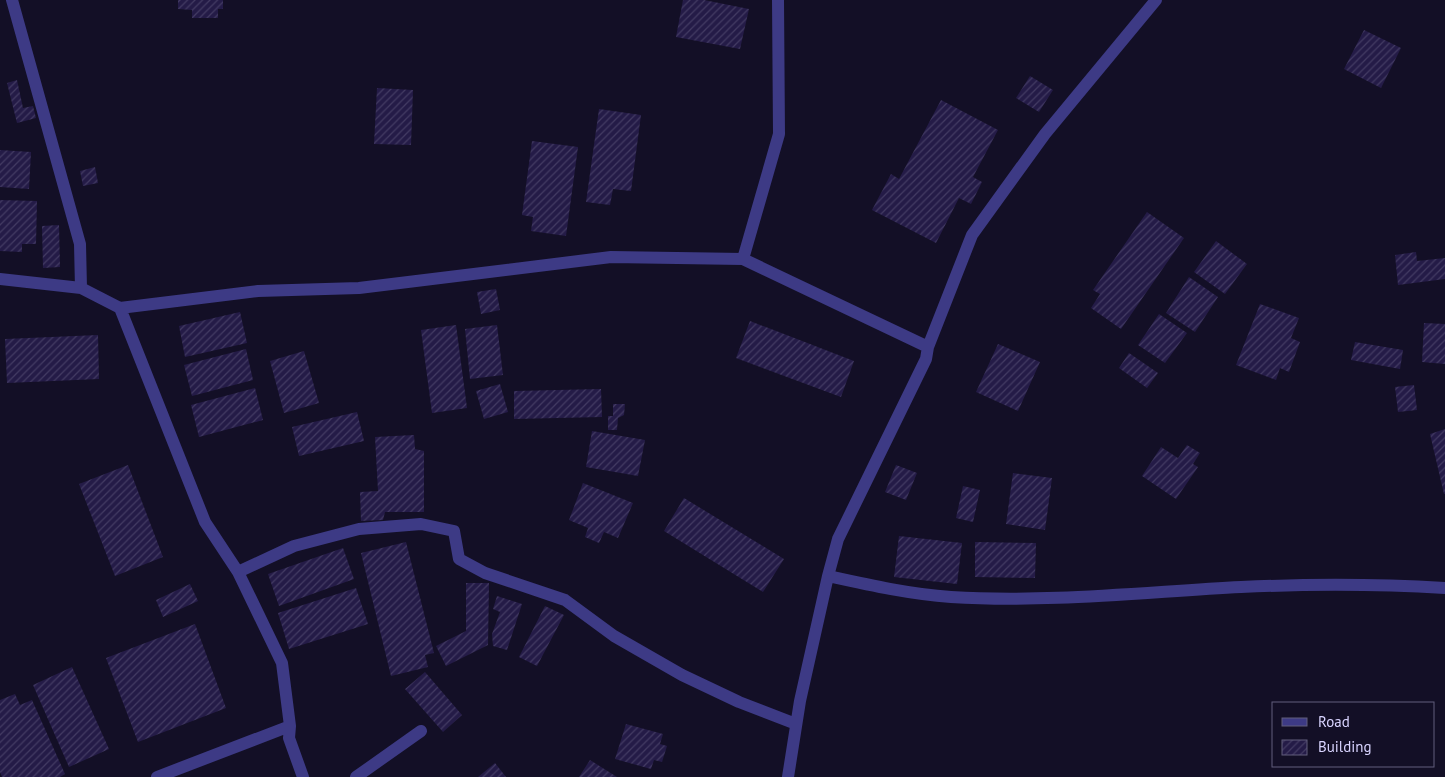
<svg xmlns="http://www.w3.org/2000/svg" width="1445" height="777" font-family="'PT Sans',sans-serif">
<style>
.building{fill:url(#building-hatch)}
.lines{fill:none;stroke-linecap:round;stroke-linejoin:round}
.street{stroke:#3d3a85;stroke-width:12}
</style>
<defs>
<pattern id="building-hatch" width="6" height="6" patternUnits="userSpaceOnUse" patternTransform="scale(1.25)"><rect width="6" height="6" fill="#241b47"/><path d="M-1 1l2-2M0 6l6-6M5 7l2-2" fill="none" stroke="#433b63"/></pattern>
</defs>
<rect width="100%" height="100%" fill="#130f26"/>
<path class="building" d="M178,0H223V9H218V18H192V10L178,9Z
M683,0H704L749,9L740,49L676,37Z
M1364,30L1401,48L1381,88L1344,69Z
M1030,76L1053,90L1039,112L1016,98Z
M17,80L23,108L33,106L36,118L17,123L7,83Z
M377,88L413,90L411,145L374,144Z
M941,100L998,130L973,177L982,182L971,204L959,198L936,243L872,210L891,174L899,179Z
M599,109L641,115L631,191L613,189L610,205L586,202Z
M532,141L578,147L566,236L531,231L533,217L522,215Z
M0,150L31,152L29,189L0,187Z
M95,167L98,183L83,186L80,171Z
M0,200L37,201L36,244H22V252L0,251Z
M1147,212L1184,238L1121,329L1091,308L1100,294L1093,290Z
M59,225L60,267L43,268L42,226Z
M1216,241L1247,264L1225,294L1194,272Z
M1416,252L1417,261L1445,258V279L1398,285L1395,255Z
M1189,277L1218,297L1195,332L1166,313Z
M496,289L500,310L481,314L477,292Z
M1260,304L1299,318L1291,338L1300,342L1289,372L1280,368L1276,380L1236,365Z
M240,312L247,343L185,357L179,326Z
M1159,314L1187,333L1165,363L1138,345Z
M750,321L854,361L841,397L736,358Z
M1424,323L1445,324V364L1422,362Z
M456,325L467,408L432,413L421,330Z
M497,325L503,375L470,379L465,329Z
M98,335L99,379L7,383L5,339Z
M1355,342L1403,350L1400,369L1351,360Z
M998,344L1040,362L1018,411L976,392Z
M246,349L253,380L192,396L184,365Z
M304,351L319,403L284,413L270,361Z
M1129,353L1158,373L1147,388L1119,368Z
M500,384L508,412L484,419L476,391Z
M1414,385L1417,410L1398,412L1395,387Z
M255,388L263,420L199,437L191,405Z
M601,389L602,417L514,419V391Z
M613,404H625L624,415L618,418L617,430H608V416H613Z
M357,412L364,441L299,456L292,427Z
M1445,429V494H1444L1430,434Z
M592,431L645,440L638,476L586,467Z
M414,435L415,449L424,451V512H385L383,520L361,521L360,492L378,491L375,437Z
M1187,445L1200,453L1193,464L1198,467L1176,499L1142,476L1161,447L1178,458Z
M128,465L163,557L115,576L79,484Z
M896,465L917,473L906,500L885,492Z
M1013,473L1052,478L1045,530L1006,524Z
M583,483L633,503L618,538L604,532L599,543L585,537L588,528L569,520Z
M963,486L980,490L973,522L956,518Z
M684,498L784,559L763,592L664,531Z
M899,536L962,543L957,584L894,577Z
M406,542L434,653L425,655L428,667L391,676L361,553Z
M975,542L1036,543L1035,578L975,577Z
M343,548L354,579L279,606L268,574Z
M466,583H489L488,645L446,666L436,646L466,631Z
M190,584L198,601L163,617L156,600Z
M356,588L368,624L289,649L278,613Z
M497,596L522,604L507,650L493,646L492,634L500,612L493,609Z
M545,606L564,615L537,666L519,657Z
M195,624L226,708L138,742L106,658Z
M72,667L109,749L69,767L33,685Z
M425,672L462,715L443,732L405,689Z
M15,694L20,705L32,700L65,774L60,777H2L0,772V700Z
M626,724L663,734L660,744L667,746L662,762L654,760L651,769L615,759Z
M590,760L617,777H579Z
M495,763L506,777H478Z"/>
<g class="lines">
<path class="street" d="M12,0L80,244L81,288
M743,259L779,134L778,0
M0,279L81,288L120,308L258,291L359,288L611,257L743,259L928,347
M120,308L205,522L238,572L282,663L290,726L289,738L303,777
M238,572L294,546L359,529L421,524L454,531L459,559L485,573L565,600L614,636L682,675L739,702L796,724
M828,576C869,585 909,594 951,597C1048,603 1144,592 1241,587C1309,584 1377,584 1445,588
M157,777L290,726
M356,777L421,731
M788,777L800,701L828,576L838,539L926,359L928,347L972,235L1045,134L1156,0"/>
</g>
<rect x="1272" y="702" width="162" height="65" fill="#130f26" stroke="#625e7d"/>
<rect x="1282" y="718" width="25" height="8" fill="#3d3a85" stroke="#625e7d"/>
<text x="1318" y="727" font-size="15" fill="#d9d4ff">Road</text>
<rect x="1282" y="740" width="25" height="15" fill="url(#building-hatch)" stroke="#625e7d"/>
<text x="1318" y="752" font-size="15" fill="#d9d4ff">Building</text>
</svg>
